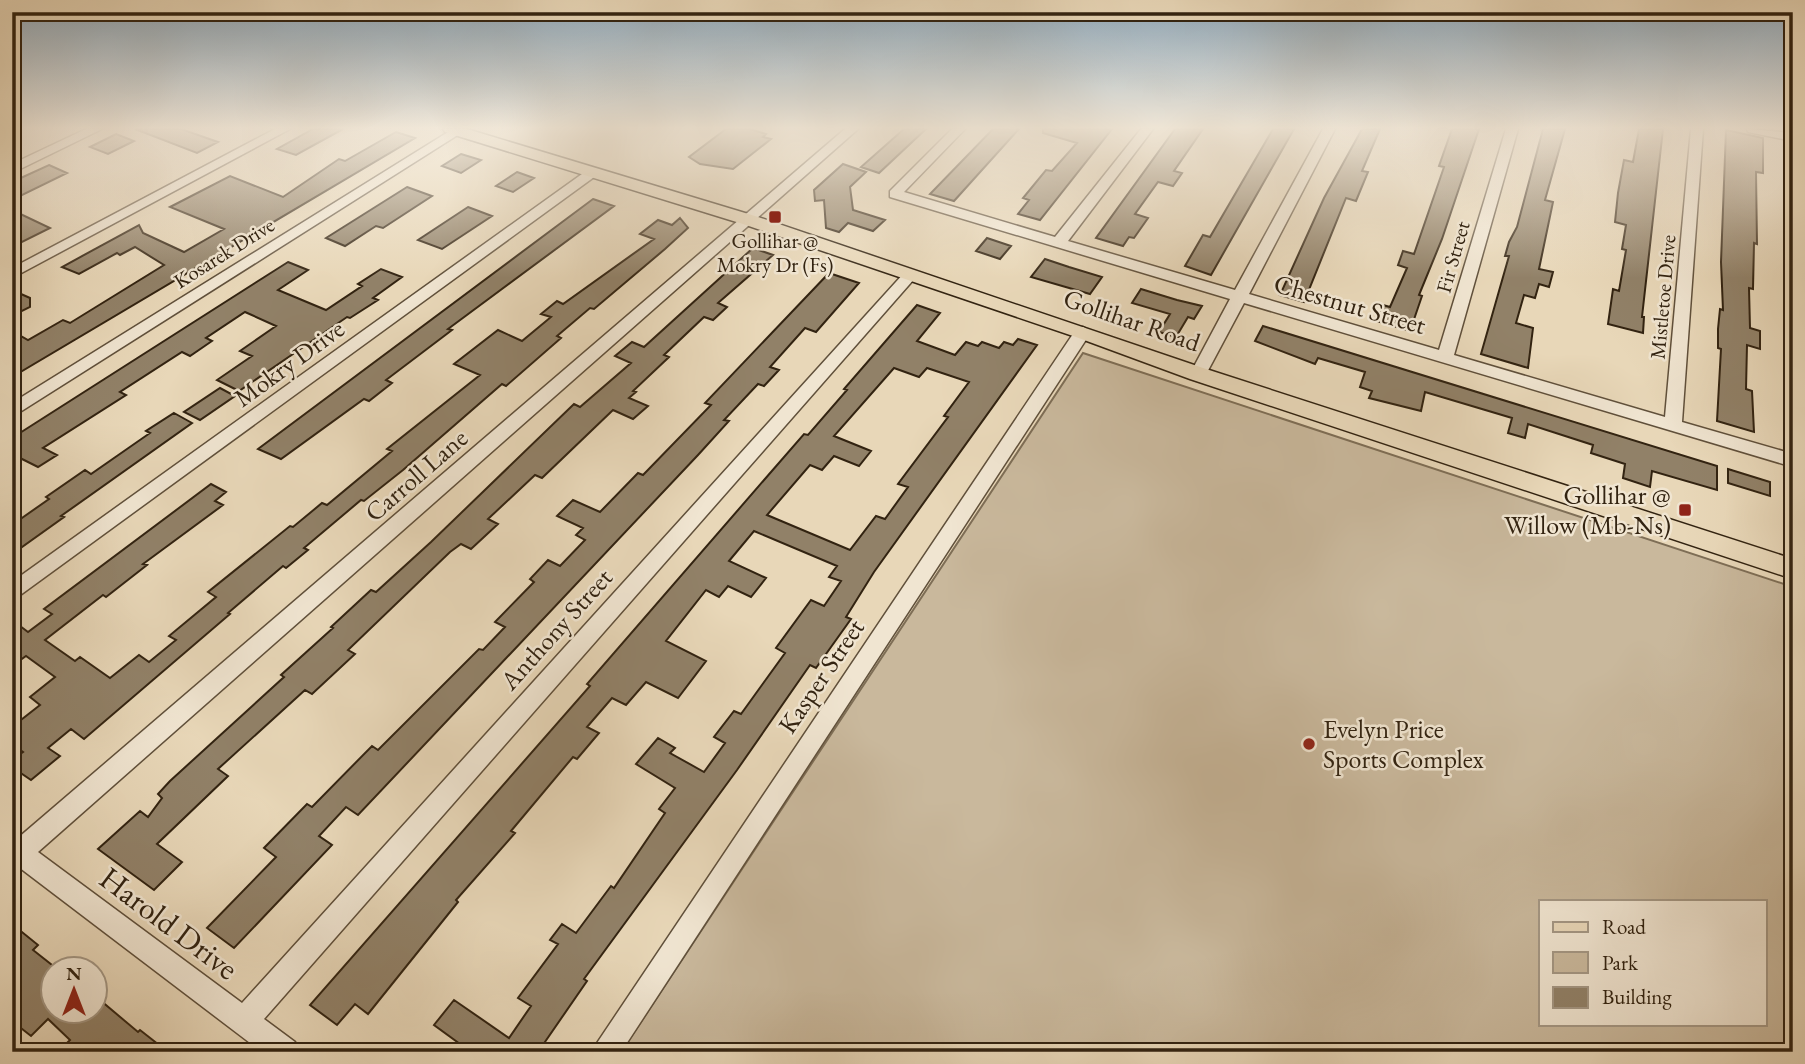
<svg xmlns="http://www.w3.org/2000/svg" width="1805" height="1064" font-family="'EB Garamond',serif">
<style>
.green{fill:#c9b89c;stroke:#7e6e56;stroke-width:2;fill-rule:evenodd}
.building{fill:#918168;stroke:#322311;stroke-width:2;fill-rule:evenodd}
.lines{fill:none;stroke-linecap:round;stroke-linejoin:round}
.minor-casing{stroke:#60503b;stroke-width:3}
.major-casing{stroke:#322311;stroke-width:3}
.minor{fill:#f0e5d1;fill-rule:evenodd}
.major{fill:#e8d7b8;fill-rule:evenodd}
.poi-dot{fill:#8f2418;stroke:#f0e5d1;stroke-width:2.5}
.labels{text-anchor:middle;stroke-width:5;stroke-linejoin:round;paint-order:stroke}
.far-poi-label{font-size:21px;fill:#322311;stroke:#f0e5d1}
.far-street-label{font-size:21px;fill:#322311;stroke:#f0e5d1}
.street-label{font-size:26px;fill:#322311;stroke:#f0e5d1}
.poi-label{font-size:26px;fill:#322311;stroke:#f0e5d1;text-anchor:end}
.near-street-label{font-size:32px;fill:#322311;stroke:#f0e5d1}
</style>
<rect width="100%" height="100%" fill="#e8d7b8"/>
<filter id="stains"><feTurbulence type="fractalNoise" baseFrequency=".00286" numOctaves="4"/><feColorMatrix values="0 0 0 0 .2 0 0 0 0 .09 0 0 0 0 .02 0 0 0 .5 -.17"/></filter>
<radialGradient id="worn" r=".72"><stop offset=".6" stop-color="#630" stop-opacity="0"/><stop offset="1" stop-color="#630" stop-opacity=".3"/></radialGradient>
<path class="green" d="M1083,353L1793,587V1052H621ZM1541,901H1765V1024H1541Z"/>
<path class="building" d="M135,129H181L218,142L197,153Z
M313,129H343L296,155L277,149Z
M726,129H750L766,134L763,137L771,139L733,169L700,164L689,157Z
M904,129H926L879,173L861,167Z
M993,129H1019L954,201L930,194Z
M1043,129H1112L1040,220L1018,214L1029,200L1023,198L1046,170L1052,171L1077,143L1043,133Z
M1175,129H1203L1174,171L1182,173L1173,186L1158,182L1135,214L1148,218L1134,238L1129,237L1123,246L1096,238Z
M1273,129H1294L1211,275L1185,266L1203,235L1210,237Z
M1362,129H1380L1362,171L1368,172L1356,201L1346,198L1304,302L1280,295L1324,198Z
M1452,129H1479L1442,239L1419,295L1422,296L1410,331L1377,321L1383,305L1390,307L1407,268L1398,265L1403,251L1414,254L1444,167L1439,166Z
M1543,129H1565L1545,200L1553,202L1539,269L1553,272L1549,287L1539,284L1535,298L1524,295L1516,323L1533,328L1528,368L1481,354L1509,256H1505L1509,242L1517,227Z
M1639,129H1663L1642,317H1644L1643,333L1608,324L1613,289L1619,291L1626,250L1622,249L1626,225L1615,222L1618,193L1624,160L1633,162Z
M1726,130L1763,138V173L1756,172L1757,244L1754,243L1753,289L1749,288L1750,328L1760,331V349L1747,345L1746,389L1752,391L1754,432L1717,421L1721,349L1718,348V329L1720,309L1723,310L1721,262Z
M396,132L415,138L12,377V331L28,340L63,320L70,323L164,265L135,247L120,255L117,253L79,274L62,267L139,225L143,233L184,252L224,229L170,207L230,176L283,197L339,159L345,161Z
M116,134L134,141L108,154L90,147Z
M461,154L481,160L461,173L442,166Z
M843,164L866,172L850,187L853,210L885,220L873,231L848,223L839,232L826,228L824,200L815,201L814,190Z
M49,165L67,173L12,200V182Z
M517,172L534,178L513,192L496,186Z
M407,187L432,196L383,228L376,226L345,246L326,238Z
M593,199L614,206L448,329L452,330L386,380L392,383L369,401L364,399L281,459L258,449Z
M468,207L492,216L442,249L418,240Z
M12,210L50,228L12,247Z
M680,218L688,228L665,249L594,309L590,308L557,336L561,338L506,386L502,384L403,470L364,501L361,500L304,548L308,550L286,568L283,566L228,613L230,614L84,739L71,729L48,748L60,756L31,780L12,767V760L23,752L12,744V727L40,705L30,697L55,677L26,656L12,666V632L20,626L28,632L52,614L44,609L211,484L226,492L215,501L223,505L143,564L147,565L106,597L103,595L45,640L75,661L80,657L110,678L139,655L149,662L176,640L169,636L216,597L208,592L290,526L293,527L322,503L327,505L392,451L387,449L480,375L454,364L498,330L522,341L551,317L541,314L557,301L563,304L654,239L640,234L658,220L672,225Z
M987,238L1011,246L1000,259L976,251Z
M753,248L773,255L718,303L727,307L713,320L704,317L664,355L669,357L633,391L636,392L629,398L648,406L633,419L613,410L542,478L535,475L488,519L498,524L471,549L461,544L450,552L348,650L355,654L312,694L305,690L218,769L228,776L157,844L182,862L154,890L98,849L140,811L148,817L162,798L158,794L170,781L284,677L281,675L333,628L331,627L371,590L376,592L431,542L574,404L580,407L631,363L615,356L632,342L644,347Z
M1045,259L1069,267L1102,277L1090,294L1031,277Z
M288,262L308,270L278,290L326,310L362,286L358,284L381,269L402,277L373,298L378,300L350,318L347,317L239,391L217,380L252,356L240,351L276,326L245,312L206,338L212,341L190,356L182,352L120,392L126,395L43,448L57,455L38,467L20,458L12,463V438Z
M829,273L859,283L816,332L805,328L770,367L779,370L764,386L758,384L724,420L729,421L698,455L358,815L346,807L319,836L332,845L234,948L207,928L276,857L264,848L307,804L312,807L372,746L378,750L479,649L483,650L505,627L495,622L534,582L530,579L548,560L560,566L585,540L576,535L583,528L557,516L573,500L600,512L638,473L643,475L711,405L705,403Z
M1141,289L1177,300L1202,306L1194,319L1188,317L1176,337L1159,332L1170,314L1132,303Z
M12,290L30,298V307L12,316Z
M917,305L940,313L917,341L955,355L966,342L978,346L982,342L999,348L1004,342L1013,345L1018,339L1037,345L874,572L846,617L851,619L816,668L810,665L737,770L584,979L587,981L538,1052H471L434,1025L454,1000L509,1038L531,1006L518,998L558,944L550,940L562,924L576,933L611,886L614,888L665,813L659,809L675,788L636,764L658,738L675,748L670,753L704,772L725,743L714,737L734,711L741,714L785,653L776,648L811,600L824,606L841,581L829,577L837,566L754,531L729,561L766,578L751,597L728,586L719,597L706,590L666,641L706,661L678,698L646,682L626,705L612,698L587,727L599,733L577,759L573,757L511,831L515,833L456,900L458,902L368,1014L355,1004L337,1025L310,1005L590,686L587,684L804,434L808,435L847,390L844,389ZM894,368L919,377L927,368L969,382L944,416L948,417L898,484L908,487L885,519L876,516L850,550L767,515L810,465L822,470L834,456L859,466L871,451L834,436Z
M1263,326L1717,466V490L1652,471L1650,487L1623,478L1625,464L1591,453L1593,445L1528,424L1525,438L1508,433L1512,418L1425,392L1421,411L1369,398L1372,391L1360,387L1365,372L1318,358L1315,364L1255,341Z
M220,388L235,396L200,420L184,412Z
M174,413L192,423L61,516L64,517L22,547L12,541V525L49,499L46,497L85,470L91,474L150,433L146,431Z
M1728,469L1770,482V496L1728,483Z
M12,924L38,945L33,950L52,965V1012H94V995L138,1032L140,1030L168,1052H58L70,1040L48,1019L31,1036L12,1021Z"/>
<g class="lines">
<g class="minor-casing">
<path id="minor" d="M86,129H102L12,173V164Z
M275,129H290L12,278V268Z
M453,129L464,131L12,417V403Z
M845,129H858L38,852L242,1003L905,272H915V278L264,1019L295,1042L299,1052H262L20,868L12,871V835L18,838Z
M952,129H965L904,192L1055,237L1141,129H1153L1068,241L1235,290L1323,129H1335L1249,294L1439,350L1506,129H1518L1454,355L1665,417L1691,129H1703L1682,422L1793,454V467L1244,303L1204,378H1192L1190,374L1230,299L890,197V191Z
M1747,129L1793,133V141L1748,132Z
M589,169L601,172L12,601V582Z
M1083,327L1091,332L621,1052H591L1077,328Z"/>
</g>
<g class="major-casing">
<path id="major" d="M443,129H467L755,216L1206,369L1793,559V579L1190,379L1076,337L743,224L445,132Z"/>
</g>
<use href="#minor" class="minor"/>
<use href="#major" class="major"/>
</g>
<linearGradient id="sky" x2="0" y2="1"><stop stop-color="#8faabe"/><stop offset="0.46" stop-color="#f5eddf"/><stop offset="1" stop-color="#f5eddf" stop-opacity="0"/></linearGradient>
<rect width="1805" height="278" fill="url(#sky)"/>
<g class="poi-dot">
<rect x="768" y="210" width="14" height="14" rx="3.5"/>
<rect x="1678" y="503" width="14" height="14" rx="3.5"/>
<circle cx="1309" cy="744" r="7"/>
</g>
<g class="labels">
<g class="far-poi-label">
<text x="775" y="248">Gollihar @<tspan x="775" dy="24">Mokry Dr (Fs)</tspan></text>
</g>
<g class="far-street-label">
<text transform="translate(224 253) rotate(-32)" y="7">Kosarek Drive</text>
<text transform="translate(1453 257) rotate(-74)" y="7">Fir Street</text>
<text transform="translate(1663 297) rotate(-85)" y="7">Mistletoe Drive</text>
</g>
<g class="street-label">
<text transform="translate(1350 304) rotate(16)" y="9">Chestnut Street</text>
<text transform="translate(1132 320) rotate(19)" y="9">Gollihar Road</text>
<text transform="translate(289 363) rotate(-36)" y="9">Mokry Drive</text>
<text transform="translate(416 475) rotate(-41)" y="9">Carroll Lane</text>
<text transform="translate(556 629) rotate(-48)" y="9">Anthony Street</text>
<text transform="translate(821 676) rotate(-56)" y="9">Kasper Street</text>
</g>
<g class="poi-label">
<text x="1671" y="504">Gollihar @<tspan x="1671" dy="30">Willow (Mb-Ns)</tspan></text>
<text x="1323" y="738" text-anchor="start">Evelyn Price<tspan x="1323" dy="30">Sports Complex</tspan></text>
</g>
<g class="near-street-label">
<text transform="translate(169 923) rotate(37)" y="11">Harold Drive</text>
</g>
</g>
<rect width="1805" height="1064" fill="none" stroke="#e8d7b8" stroke-width="42"/>
<rect x="14" y="14" width="1777" height="1036" fill="none" stroke="#322311" stroke-width="3.5"/>
<rect x="21" y="21" width="1763" height="1022" fill="none" stroke="#322311" stroke-width="2"/>
<rect x="1539" y="900" width="228" height="126" fill="#f0e5d1" stroke="#a49784" stroke-width="2"/>
<rect x="1553" y="922" width="35" height="10" fill="#e8d7b8" stroke="#a49784" stroke-width="2"/>
<text x="1602" y="934" font-size="21" fill="#322311">Road</text>
<rect x="1553" y="952" width="35" height="21" fill="#c9b89c" stroke="#a49784" stroke-width="2"/>
<text x="1602" y="970" font-size="21" fill="#322311">Park</text>
<rect x="1553" y="987" width="35" height="21" fill="#918168" stroke="#a49784" stroke-width="2"/>
<text x="1602" y="1004" font-size="21" fill="#322311">Building</text>
<g transform="translate(74 990)"><circle r="33" fill="#f0e5d1" stroke="#a49784" stroke-width="2"/>
<path d="M0-5L12 26L0 18L-12 26Z" fill="#8f2418"/>
<text y="-10" font-size="19" font-weight="bold" text-anchor="middle" fill="#322311">N</text>
</g>
<rect width="100%" height="100%" filter="url(#stains)"/>
<rect width="100%" height="100%" fill="url(#worn)"/>
</svg>
